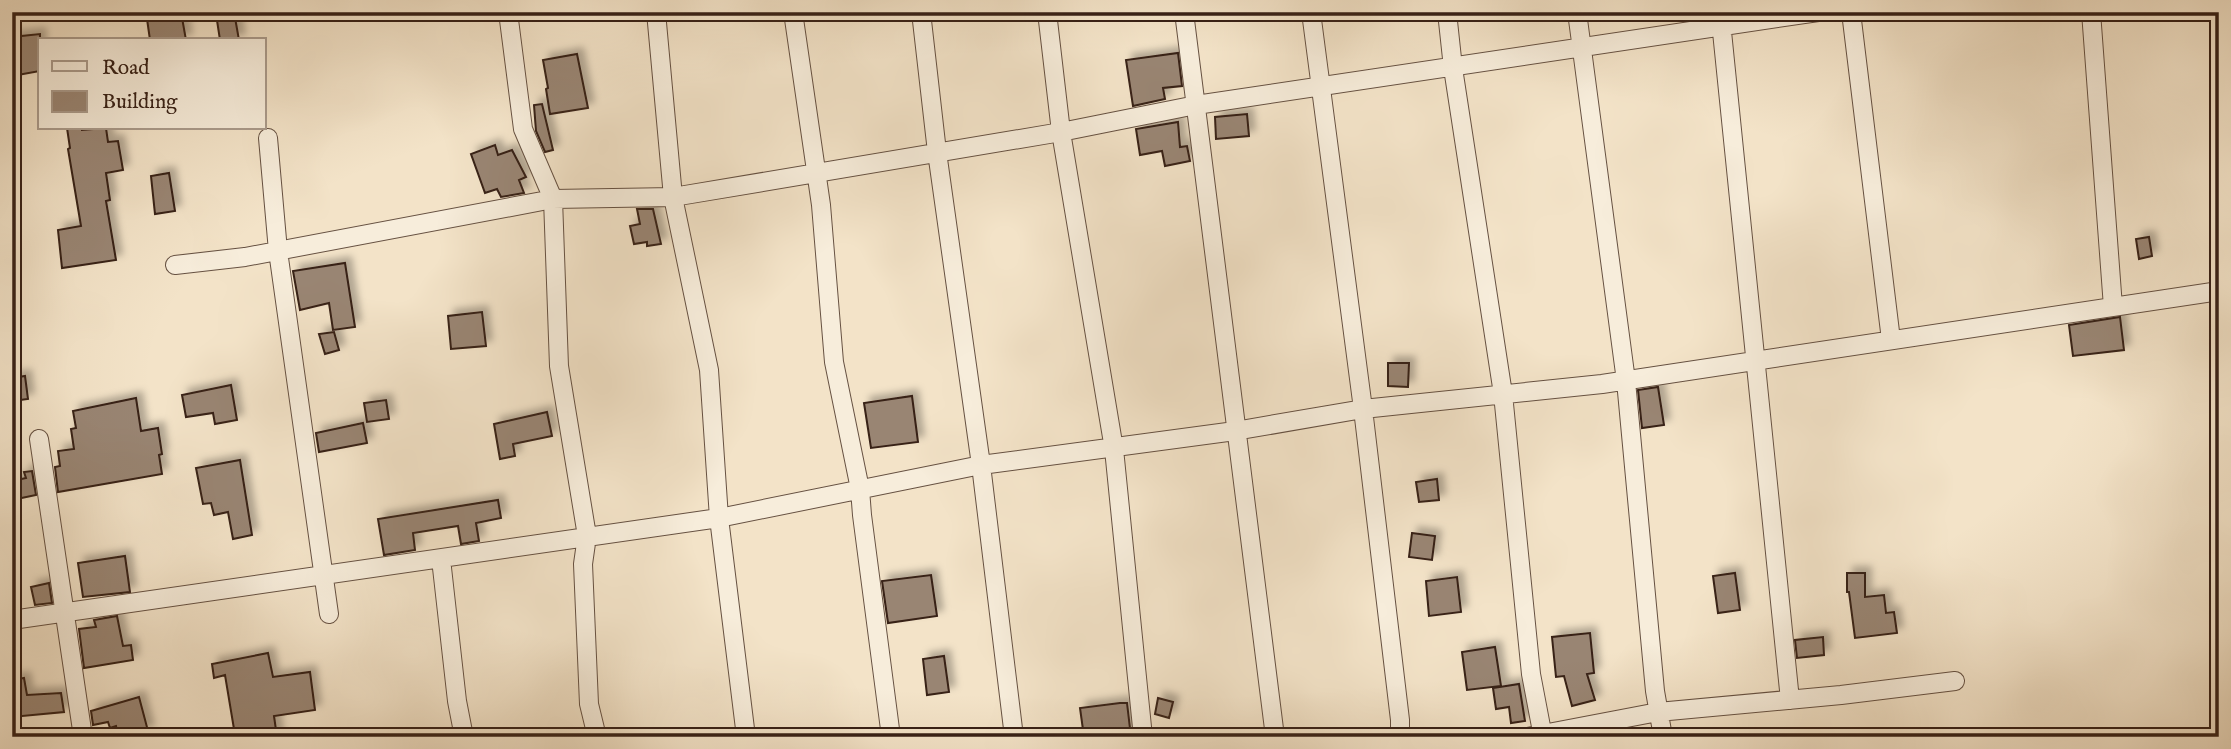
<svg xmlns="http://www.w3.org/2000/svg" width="2231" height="749" font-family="'IM FELL English',serif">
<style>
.building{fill:#998573;stroke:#372016;stroke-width:2;filter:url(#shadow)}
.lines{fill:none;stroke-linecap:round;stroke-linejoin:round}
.minor-casing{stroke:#665142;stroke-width:20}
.minor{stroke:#f7eddb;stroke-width:18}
</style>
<defs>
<filter id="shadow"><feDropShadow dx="6" dy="-6" stdDeviation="3.5" flood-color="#0004"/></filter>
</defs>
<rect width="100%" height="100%" fill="#f3e3c8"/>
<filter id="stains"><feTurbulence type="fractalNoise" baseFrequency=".00286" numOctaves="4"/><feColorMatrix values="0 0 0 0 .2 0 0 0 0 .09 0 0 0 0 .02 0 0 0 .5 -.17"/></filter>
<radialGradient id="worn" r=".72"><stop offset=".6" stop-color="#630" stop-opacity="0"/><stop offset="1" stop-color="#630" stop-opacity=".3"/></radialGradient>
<path class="building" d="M146,12H181L186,40H150Z
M234,12L239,40H220L216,14Z
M40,34V71L12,76V37Z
M1178,53L1182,86L1163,88L1165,99L1133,106L1126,60Z
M577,54L588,108L550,114L546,89L548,88L543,60Z
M542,104L553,150L545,152L536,131L534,105Z
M1247,114L1249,136L1216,139L1215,117Z
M1178,122L1180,147L1187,146L1190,161L1165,166L1162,151L1140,155L1136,129Z
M67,128H82V130L106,128L108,142L118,141L123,170L106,173L110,200L106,201L116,260L62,268L58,230L81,226L68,149L70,148Z
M495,145L498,155L512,150L526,177L519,180L524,193L501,197L497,189L485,193L471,154Z
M169,173L175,211L155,214L151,176Z
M637,209H653L661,244L647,246V242L634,244L630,226L640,224Z
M2149,237L2152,256L2139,259L2136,239Z
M345,263L355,327L333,330L329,303L300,310L293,271Z
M482,312L486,346L451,349L448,316Z
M2120,317L2124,350L2073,356L2069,325Z
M334,332L339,350L325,354L319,334Z
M1388,363H1409L1408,387L1388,386Z
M25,376L28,399L12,401V378Z
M231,385L237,420L215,424L213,413L186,417L182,395Z
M1658,387L1664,425L1642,428L1638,390Z
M912,396L918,442L871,448L864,403Z
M136,398L141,431L158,428L162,454L159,455L162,474L58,492L55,467L60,466L58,451L74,449L71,429L76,428L73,411Z
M386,400L389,419L367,422L364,403Z
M547,412L552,436L513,444L515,456L500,459L494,424Z
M363,423L367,443L319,452L316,433Z
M240,460L252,535L233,539L228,512L214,515L211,503L203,504L196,468Z
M32,471L36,495L12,500V481L26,478L24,472Z
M1437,479L1439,500L1419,502L1416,482Z
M498,500L501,518L476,523L479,541L461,544L458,526L413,533L415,550L384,555L378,519Z
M1412,533L1435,536L1432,560L1409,557Z
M125,556L130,592L83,597L78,563Z
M1735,573L1740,610L1718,613L1713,576Z
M1847,573H1865V597L1884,595L1886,613L1894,612L1897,633L1855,638L1849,592H1847Z
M931,575L937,616L888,623L882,581Z
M1457,577L1461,612L1429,616L1426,581Z
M49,583L52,603L35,605L31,587Z
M117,616L123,646L131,645L133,660L84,668L79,629L96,627L94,620Z
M1590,633L1594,673L1587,674L1595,700L1572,706L1564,676L1556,677L1552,637Z
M1823,637L1824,655L1797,658L1795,640Z
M1495,647L1501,686L1467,690L1462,652Z
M268,653L273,677L310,672L315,710L274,716L277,737H253V732L235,735L225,675L214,678L212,664Z
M944,656L949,692L927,695L923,659Z
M24,678L27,695L61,693L64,712L12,717V680Z
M1519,684L1525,721L1511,723L1509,707L1496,709L1493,688Z
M139,697L148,731L118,737L116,726L110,728L108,722L93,725L91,711Z
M1158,698L1173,702L1169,718L1155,714Z
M1120,703H1127L1131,737H1084L1080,708Z"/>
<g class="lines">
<g class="minor-casing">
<path id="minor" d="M508,12L523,129L553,199L559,366L587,536L583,564L589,704L597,737
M656,12L673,197L709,370L719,518L746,737
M793,12L821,205L834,362L860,489L862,515L891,737
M921,12L937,152L981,465L1014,737
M1047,12L1061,132L1114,449L1143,737
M1184,12L1275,737
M1311,12L1363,409L1400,720V737
M1447,12L1453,68L1503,394L1531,674L1543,737
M1577,12L1626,381L1655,691L1663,737
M1720,12L1790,700
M1851,12L1891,340
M2091,12L2113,307
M268,138L278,251L329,614
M175,265L245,257L553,199L673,197L1061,132L1196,105L1818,12
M39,439L83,737
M441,559L457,701L464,737
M12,620L719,518L981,465L1235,431L1363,409L1602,384L2219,291
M1527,737L1658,712L1841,695L1955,681"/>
</g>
<use href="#minor" class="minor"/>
</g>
<rect width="2231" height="749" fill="none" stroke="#f3e3c8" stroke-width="42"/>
<rect x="14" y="14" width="2203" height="721" fill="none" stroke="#372016" stroke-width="3.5"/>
<rect x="21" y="21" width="2189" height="707" fill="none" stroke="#372016" stroke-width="2"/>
<rect x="38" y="38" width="228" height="91" fill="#f7eddb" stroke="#aa9b8c" stroke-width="2"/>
<rect x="52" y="61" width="35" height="10" fill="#f7eddb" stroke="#aa9b8c" stroke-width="2"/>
<text x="102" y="74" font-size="21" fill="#372016">Road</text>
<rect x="52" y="91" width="35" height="21" fill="#998573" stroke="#aa9b8c" stroke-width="2"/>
<text x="102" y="108" font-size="21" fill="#372016">Building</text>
<rect width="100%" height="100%" filter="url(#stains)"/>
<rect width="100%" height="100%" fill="url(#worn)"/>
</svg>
